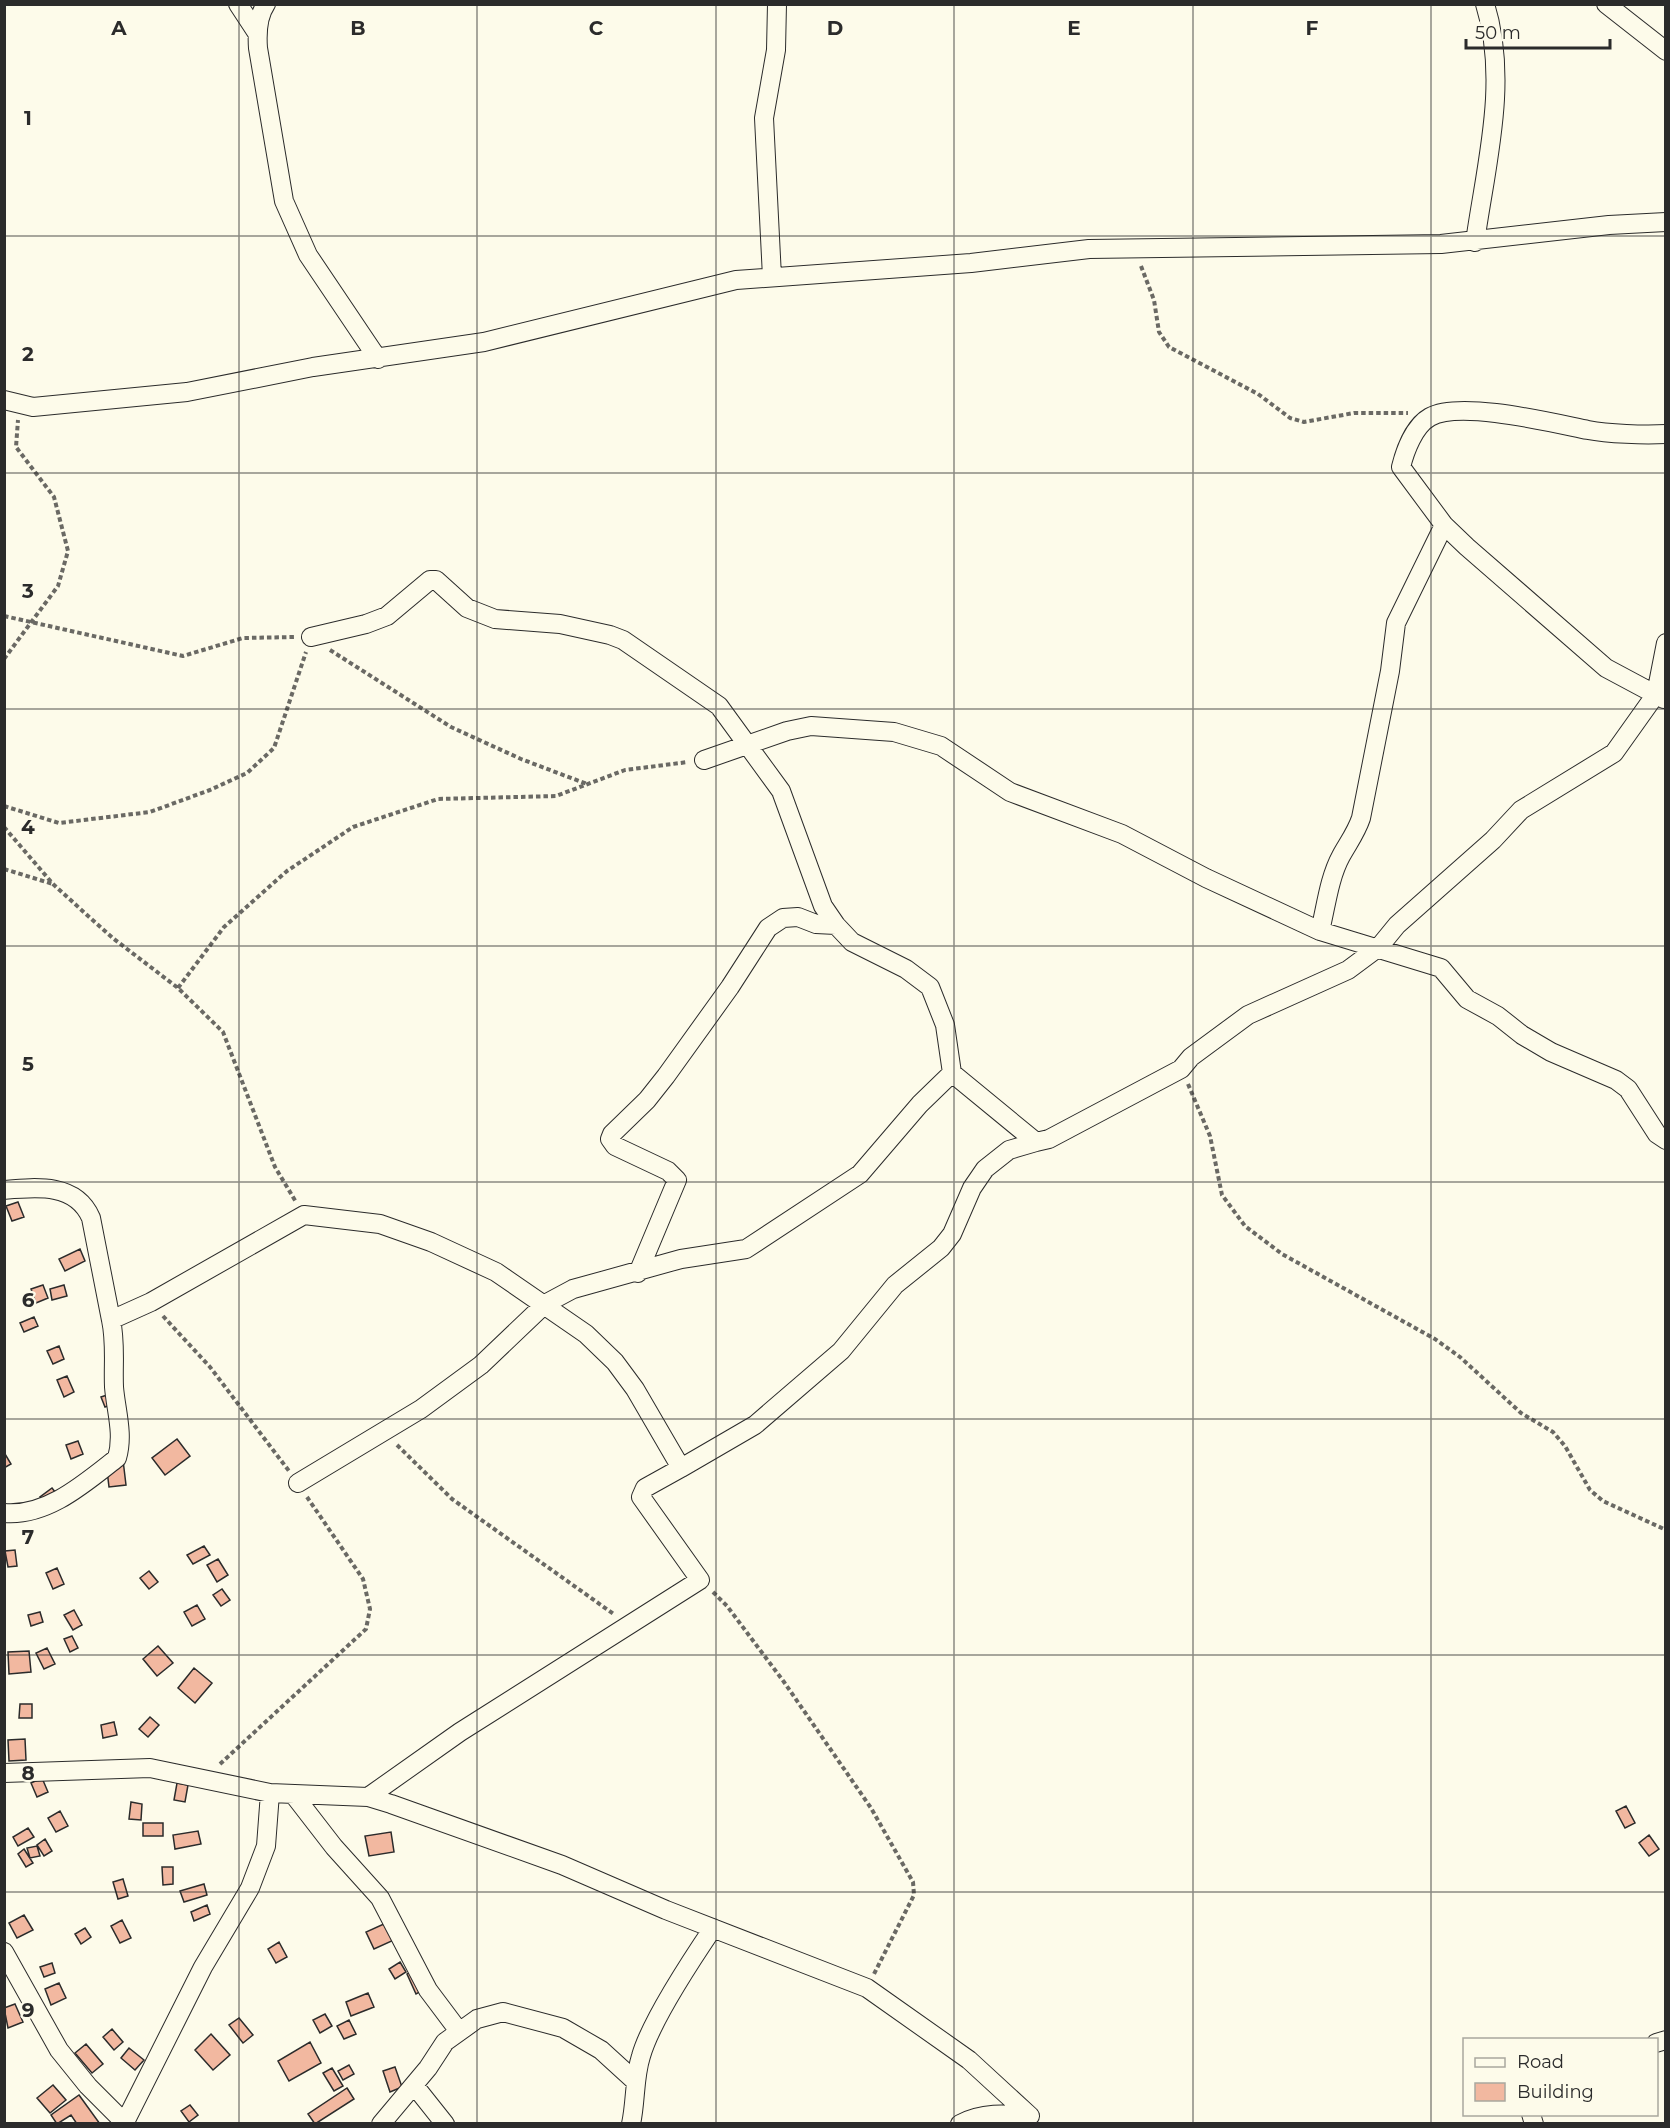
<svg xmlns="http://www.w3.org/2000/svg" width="1670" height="2128" font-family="Montserrat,sans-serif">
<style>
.building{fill:#f2b8a0;stroke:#2b2b2b;stroke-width:1.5}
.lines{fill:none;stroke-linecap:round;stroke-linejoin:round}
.minor-casing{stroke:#2b2b2b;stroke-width:20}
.path{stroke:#6a6964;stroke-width:4;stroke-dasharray:4.5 3;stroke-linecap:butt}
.minor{stroke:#fdfbea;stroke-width:18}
.grid{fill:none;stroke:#2b2b2b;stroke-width:1.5;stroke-opacity:0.55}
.grid-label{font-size:20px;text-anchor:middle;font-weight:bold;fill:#2b2b2b;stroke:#fdfbea;stroke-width:4.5;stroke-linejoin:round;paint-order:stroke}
</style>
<rect width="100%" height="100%" fill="#fdfbea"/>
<path class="building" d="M18,1202L24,1217L12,1221L6,1206Z
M80,1249L85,1261L65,1271L59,1259Z
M43,1285L48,1298L36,1303L31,1289Z
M64,1285L67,1296L52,1300L50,1289Z
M34,1317L38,1326L24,1332L20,1323Z
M59,1346L64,1359L53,1364L47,1351Z
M67,1376L74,1392L64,1397L57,1380Z
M116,1392L119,1402L105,1407L101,1397Z
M177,1439L190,1456L165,1475L152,1458Z
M78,1441L83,1454L71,1459L66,1445Z
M5,1454L11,1464L4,1468V1455Z
M123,1460L126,1485L109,1487L106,1462Z
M52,1488L59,1497L47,1506L40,1497Z
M204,1546L210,1555L193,1564L187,1555Z
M15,1550L17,1566L8,1567L5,1551Z
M218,1559L228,1575L217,1582L207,1565Z
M57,1568L64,1584L53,1589L46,1573Z
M149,1571L158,1582L149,1589L140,1578Z
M222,1589L230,1600L221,1606L213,1595Z
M197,1605L205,1619L192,1626L184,1612Z
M74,1610L82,1625L73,1630L64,1615Z
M40,1612L43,1622L31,1626L28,1615Z
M72,1636L78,1648L70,1652L64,1639Z
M158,1646L173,1663L157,1676L143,1659Z
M47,1648L55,1664L44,1669L36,1653Z
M29,1651L31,1672L9,1674L8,1652Z
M194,1668L212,1683L195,1703L178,1688Z
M20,1704H32V1718H19Z
M150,1717L159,1725L148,1737L139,1729Z
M114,1722L117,1735L103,1738L101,1725Z
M25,1739L26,1760L9,1761L8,1740Z
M42,1778L48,1792L37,1797L31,1783Z
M177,1783L188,1785L185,1802L174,1800Z
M131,1802L142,1804L141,1820L129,1819Z
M1626,1806L1635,1823L1625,1828L1616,1811Z
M60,1811L68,1826L56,1832L48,1818Z
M143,1823H163V1836H143Z
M28,1828L34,1837L18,1846L13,1837Z
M198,1831L201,1844L175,1849L173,1835Z
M391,1832L394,1852L369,1856L365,1836Z
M1649,1835L1659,1849L1649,1856L1639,1843Z
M45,1839L52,1851L44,1856L37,1845Z
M37,1846L40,1856L30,1858L27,1848Z
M24,1849L33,1863L26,1867L18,1854Z
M162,1867H173V1884L163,1885Z
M123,1879L128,1896L118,1899L113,1882Z
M204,1884L207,1895L184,1902L180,1891Z
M207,1905L210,1914L194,1921L191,1912Z
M24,1915L33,1930L17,1938L9,1923Z
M122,1920L131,1938L120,1943L111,1926Z
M386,1923L394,1940L374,1949L366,1932Z
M85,1928L91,1937L81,1944L75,1934Z
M279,1942L287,1957L276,1963L268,1949Z
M400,1962L406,1972L395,1979L389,1969Z
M52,1963L55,1973L44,1977L40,1967Z
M418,1968L427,1988L416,1994L407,1974Z
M59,1983L66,1998L51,2005L45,1989Z
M368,1993L374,2007L351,2016L346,2002Z
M15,2004L23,2022L8,2028L4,2008Z
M325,2014L332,2026L320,2033L313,2020Z
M239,2018L253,2035L243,2043L229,2025Z
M349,2020L356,2034L344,2039L337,2026Z
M112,2029L123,2042L114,2050L103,2037Z
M211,2034L230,2055L213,2070L195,2050Z
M310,2042L321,2063L289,2081L278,2061Z
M86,2044L103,2064L92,2073L75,2053Z
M129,2048L144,2060L135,2070L121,2058Z
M349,2065L354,2074L343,2080L338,2071Z
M395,2067L402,2087L390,2092L383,2071Z
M332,2068L343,2086L334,2091L323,2073Z
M53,2085L66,2100L50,2113L37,2098Z
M347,2088L354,2099L315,2124L308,2114Z
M79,2095L100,2124H77L71,2115L57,2124L51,2115Z
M190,2105L198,2115L189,2122L181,2111Z"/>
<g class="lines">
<g class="minor-casing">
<path id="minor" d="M238,4L257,33
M266,4C257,17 257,34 258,48L284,201L308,255L378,359
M1606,4L1666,51
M1475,242C1486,164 1509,81 1485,4
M772,277L764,118L776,50L777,4
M4,400L33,407L187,392L313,367L484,342L736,280L971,263L1089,249L1441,244L1609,225L1666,222
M311,637L366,624L387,616L430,580H436L467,608L495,619L560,624L610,635L623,640L719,706L781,791L823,906L836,925L852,942L906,969L930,987L945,1025L952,1073
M1664,699L1606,668L1467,547L1444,525L1401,467C1405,451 1414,426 1430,417C1460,400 1553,423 1588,430C1608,434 1644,435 1666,434
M704,760L787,731L811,726L894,732L941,746L1010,792L1122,834L1206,878L1320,931L1441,968L1467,999L1498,1016L1522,1035L1551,1052L1616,1080L1628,1089L1657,1134L1666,1140
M1320,931C1326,907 1329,878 1341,856C1348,843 1356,833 1361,818L1390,671L1396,623L1444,525
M4,1190C37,1187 76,1183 91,1218L111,1320
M638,1273L677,1180L668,1171L615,1146L610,1139L612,1134L647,1100L666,1076L730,987L768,928L783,918L798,917L816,924L836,925
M681,1468L755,1425L841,1351L895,1285L941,1248L952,1234L972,1188L985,1169L1009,1150L1036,1142
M298,1483L421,1409L481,1365L545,1304L573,1289L681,1259L746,1249L860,1174L920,1104L952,1073L1036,1142L1049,1139L1181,1069L1191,1057L1248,1015L1348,970L1379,947L1397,925L1493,840L1521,810L1614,753L1656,694L1666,643
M4,1513C47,1517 85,1483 117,1458C124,1434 116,1411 114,1387C113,1364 116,1343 111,1320L151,1302L304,1215L380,1224L431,1242L496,1272L586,1334L615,1362L635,1389L681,1468L645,1488L641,1497L700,1580L460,1732L368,1797
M4,1773L150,1768L270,1793L368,1797L391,1804L562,1865L666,1910L867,1988L969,2060L1030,2116
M293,1794L334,1847L380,1898L428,1990L458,2030
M4,1952L59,2050L88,2086L126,2124
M1656,2043L1666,2040
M414,2085L445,2124
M1531,2114L1534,2124
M124,2124L203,1967L250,1888L266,1846L270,1793
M381,2124L428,2068L445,2042L477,2019L503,2012L563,2028L601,2050L635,2081
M631,2124C636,2101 634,2078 641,2056C651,2021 692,1959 713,1928
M960,2124C983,2112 1005,2114 1030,2116"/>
</g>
<path class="path" d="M1141,266L1154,300L1159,332L1169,347L1258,394L1290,418L1304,422L1354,413H1408
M4,616L183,656L243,638L294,637
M330,650L451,727L521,759L587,784
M4,659L58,586L68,551L54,497L16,447L18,420
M4,806L59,823L150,812L210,790L247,773L274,748L306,652
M4,827L53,884L87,915L114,939L178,988L223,1032L275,1167L296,1202
M4,869L53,884
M178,988L224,927L287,871L353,827L438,799L556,796L625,770L688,762
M1188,1084L1210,1136L1222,1195L1245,1226L1282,1254L1435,1339L1460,1357L1521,1413L1553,1432L1565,1446L1590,1490L1603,1501L1666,1530
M163,1316L210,1367L289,1471
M397,1445L452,1499L615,1615
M713,1592L727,1606L784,1682L871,1808L913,1882L914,1895L874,1974
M220,1764L366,1629L370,1609L363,1579L307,1497"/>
<use href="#minor" class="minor"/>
</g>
<path class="grid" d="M239,4V2124M477,4V2124M716,4V2124M954,4V2124M1193,4V2124M1431,4V2124M4,236H1666M4,473H1666M4,709H1666M4,946H1666M4,1182H1666M4,1419H1666M4,1655H1666M4,1892H1666"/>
<g class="grid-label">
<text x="119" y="35">A</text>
<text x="358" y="35">B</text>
<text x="596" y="35">C</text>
<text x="835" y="35">D</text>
<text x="1074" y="35">E</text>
<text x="1312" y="35">F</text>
<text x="28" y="125">1</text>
<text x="28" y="361">2</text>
<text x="28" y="598">3</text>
<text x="28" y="834">4</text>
<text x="28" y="1071">5</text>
<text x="28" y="1307">6</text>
<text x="28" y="1544">7</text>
<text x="28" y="1780">8</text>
<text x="28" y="2017">9</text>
</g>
<rect width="1670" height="2128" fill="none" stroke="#2b2b2b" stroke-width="12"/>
<rect x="1463" y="2038" width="195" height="78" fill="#fdfbea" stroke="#a9a89e" stroke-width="1.5"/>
<rect x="1475" y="2058" width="30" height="9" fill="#fdfbea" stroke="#a9a89e" stroke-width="1.5"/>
<text x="1517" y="2068" font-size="18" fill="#2b2b2b">Road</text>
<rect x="1475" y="2083" width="30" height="18" fill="#f2b8a0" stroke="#a9a89e" stroke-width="1.5"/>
<text x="1517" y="2098" font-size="18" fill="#2b2b2b">Building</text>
<path d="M1466 39v9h144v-9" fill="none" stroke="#2b2b2b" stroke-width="3"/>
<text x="1475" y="39" font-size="18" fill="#2b2b2b" stroke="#fdfbea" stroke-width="4.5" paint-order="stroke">50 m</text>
</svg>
